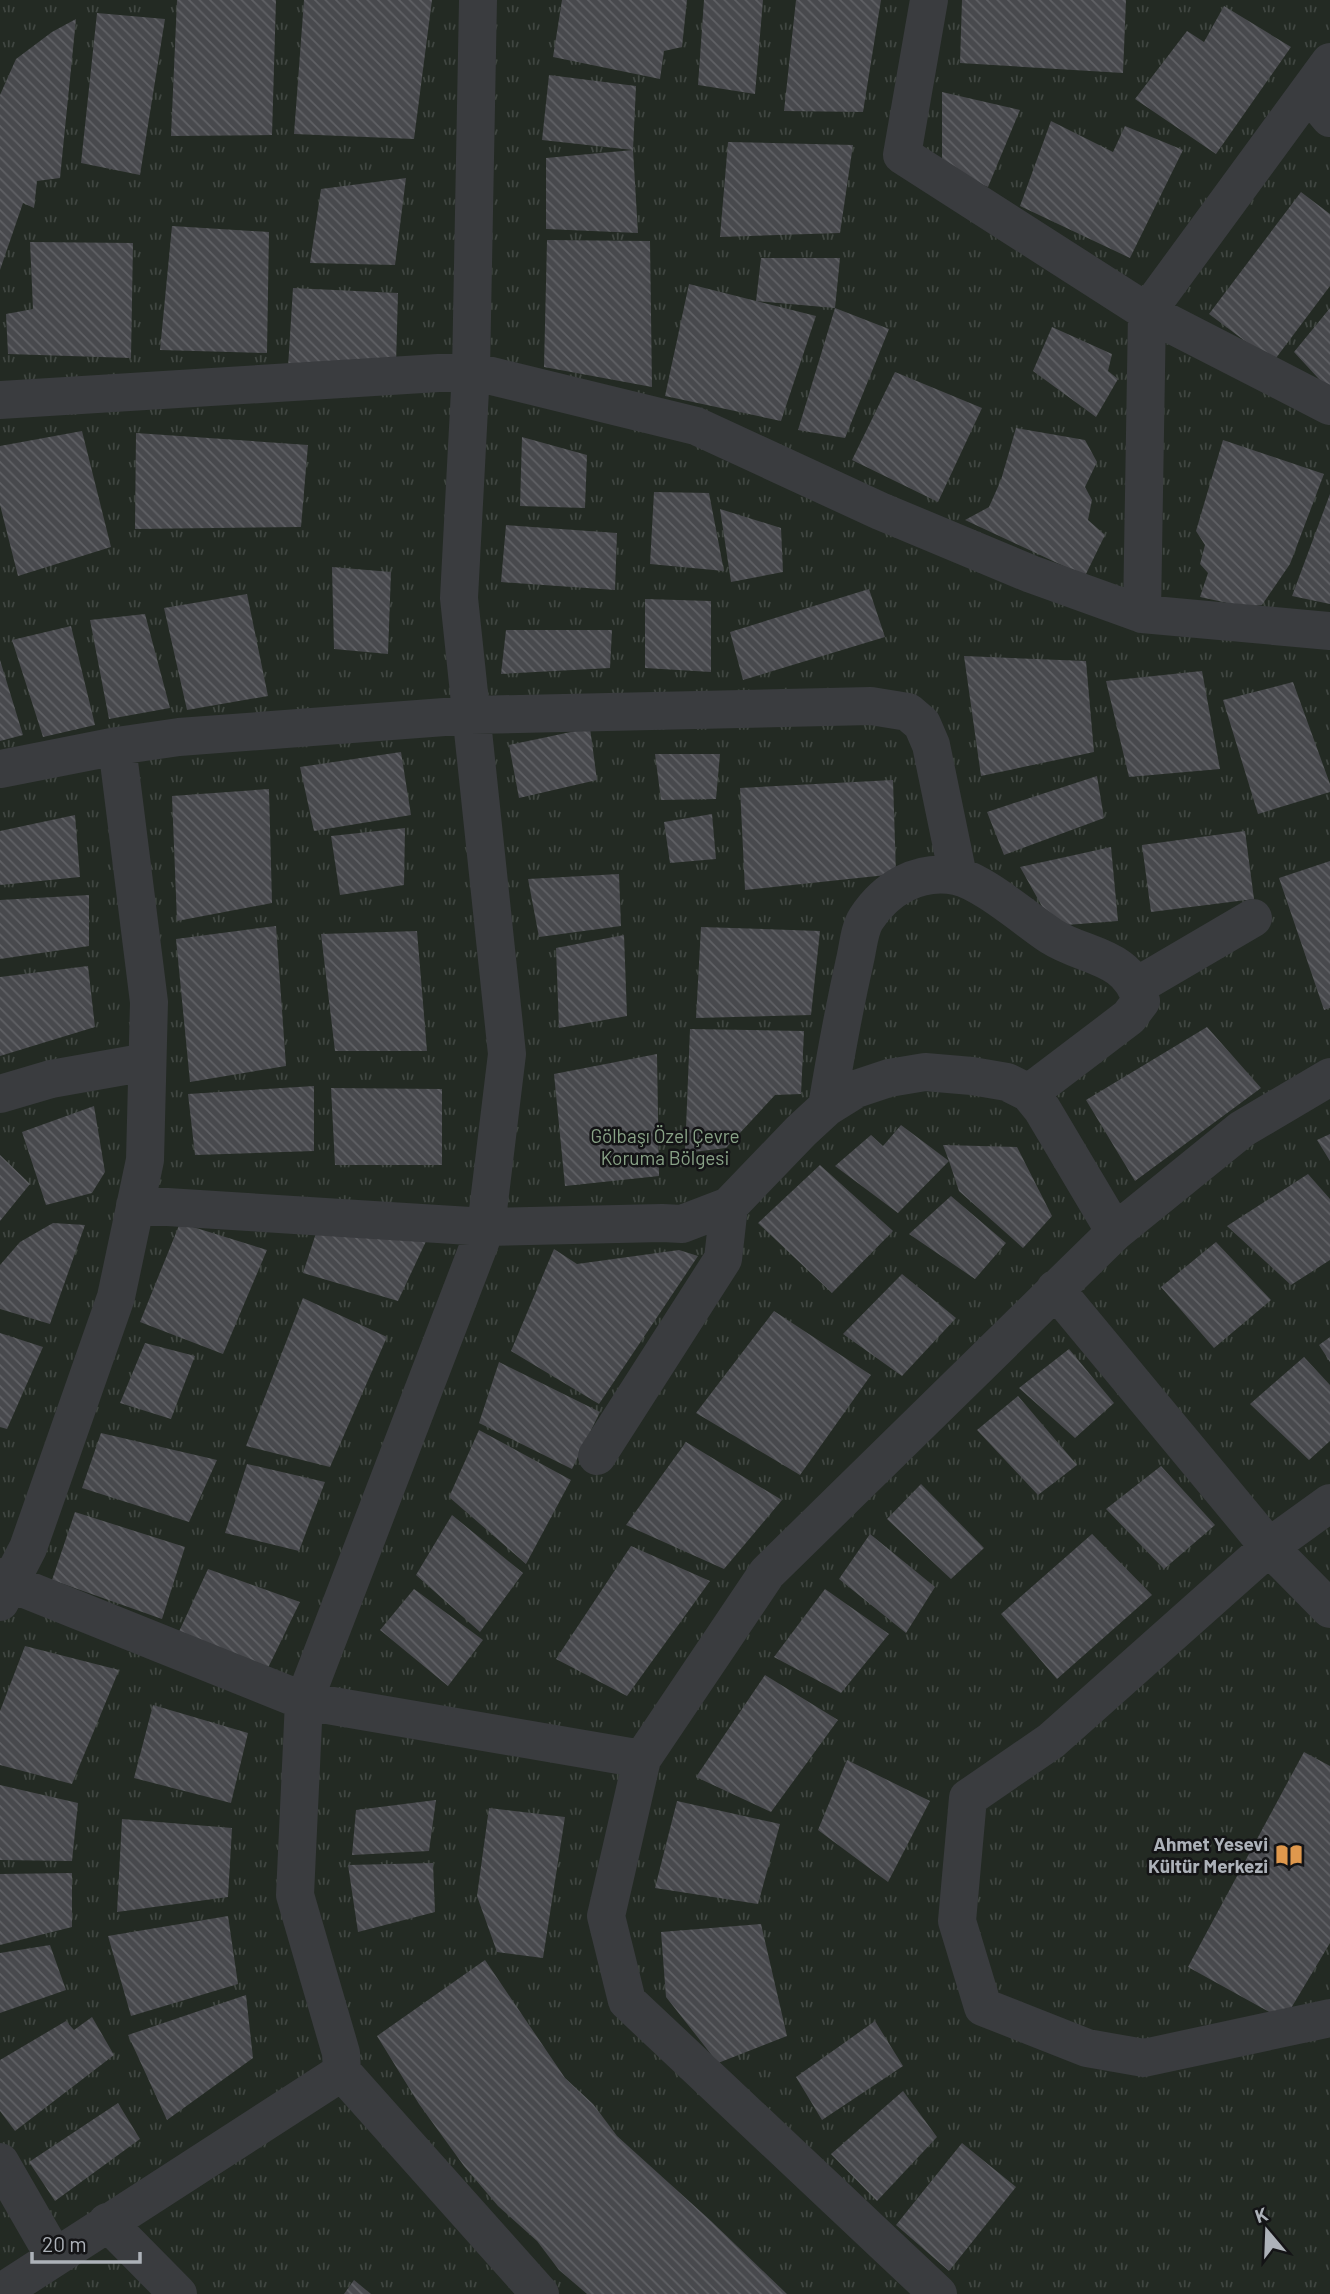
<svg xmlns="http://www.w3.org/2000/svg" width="1330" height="2294" font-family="Barlow,sans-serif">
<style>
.park{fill:url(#park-tufts)}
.building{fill:url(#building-back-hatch)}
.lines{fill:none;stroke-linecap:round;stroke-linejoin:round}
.minor{stroke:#3a3c3f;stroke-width:38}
.labels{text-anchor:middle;stroke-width:5;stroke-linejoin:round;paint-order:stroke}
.park-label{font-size:19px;fill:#88a286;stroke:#141416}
.poi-label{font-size:19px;font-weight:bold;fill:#adb2b9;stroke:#141416;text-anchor:end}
</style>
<defs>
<pattern id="park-tufts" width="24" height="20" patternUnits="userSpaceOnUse" patternTransform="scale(1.75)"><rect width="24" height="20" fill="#232a23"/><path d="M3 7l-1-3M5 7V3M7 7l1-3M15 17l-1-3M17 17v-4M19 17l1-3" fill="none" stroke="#404641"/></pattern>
<pattern id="building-back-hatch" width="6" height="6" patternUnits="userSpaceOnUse" patternTransform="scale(1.75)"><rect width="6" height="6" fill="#48494d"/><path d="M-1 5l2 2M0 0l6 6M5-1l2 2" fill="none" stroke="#606165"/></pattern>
</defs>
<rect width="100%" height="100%" fill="#19191b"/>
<path class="park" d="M0,0H1330V2294H0Z"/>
<path class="building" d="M177,0H276L272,135L171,136Z
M304,0H432L414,139L294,134Z
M562,0H687L682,47L664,51L660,79L553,57Z
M704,0H763L755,94L698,85Z
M796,0H881L863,112L784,111Z
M962,0H1126L1123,73L960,63Z
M1224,6L1291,47L1216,154L1135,99L1187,31L1204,42Z
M97,13L165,19L140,175L81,163Z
M76,19L60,178L37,181L34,208L23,203L0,270V95L16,59L52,32Z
M549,75L636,86L633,150L638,233L546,229V158L633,150L542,140Z
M942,92L1020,110L988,187L942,169Z
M1051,121L1113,152L1125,126L1183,150L1130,258L1020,206Z
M728,142L853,145L840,233L720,237Z
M406,178L395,265L310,263L321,189Z
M1301,192L1330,214V286L1273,362L1209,314Z
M172,226L269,232L267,353L160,350Z
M547,240L650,241L652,387L544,367Z
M30,242L133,243L131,358L8,354L6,314L33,309Z
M761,258H840L835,308L756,301Z
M689,284L816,316L781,421L665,396Z
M293,288L398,293L396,364L288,367Z
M835,308L889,329L845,438L798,430Z
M1330,308V391L1294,352Z
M1052,327L1112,354L1108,371L1118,379L1096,417L1033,371Z
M895,372L982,408L938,502L852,460Z
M1016,428L1085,440L1097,462L1085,487L1092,500L1088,520L1105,535L1085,576L965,520L989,507L1001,480Z
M82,431L111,547L18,576L0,505V446Z
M136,433L308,445L301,527L135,529Z
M522,437L587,455L585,508L520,506Z
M1223,440L1324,474L1290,564L1262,605L1246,607L1200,597L1208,573L1200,564L1205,545L1196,531Z
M654,492L709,493L724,571L650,564Z
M1330,494V604L1292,596Z
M720,509L781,528L783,572L731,582Z
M506,525L617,533L615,590L501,582Z
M332,567L391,572L388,654L334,649Z
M869,589L885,637L743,680L730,632Z
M247,594L268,696L187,710L164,608Z
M645,599L711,601V672L645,668Z
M145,614L170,708L109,719L90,620Z
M71,626L95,725L43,737L12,640Z
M506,630H612L610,668L501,674Z
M964,656L1086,661L1094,752L981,776Z
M0,660L23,735L0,741Z
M1202,671L1220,769L1129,777L1106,681Z
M1293,682L1330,784V792L1258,814L1223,700Z
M590,728L597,780L519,798L509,745Z
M401,752L411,815L314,831L300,767Z
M655,754H720L716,799L661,800Z
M1097,776L1104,818L1004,855L987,812Z
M893,780L896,874L745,890L740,788Z
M269,789L272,903L177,921L172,796Z
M712,814L716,859L670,863L664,822Z
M75,815L80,877L0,885V831Z
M405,828L404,885L340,895L331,836Z
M1245,831L1254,899L1151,912L1142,845Z
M1111,847L1118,921L1053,926L1020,867Z
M1330,861V1008L1324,1010L1279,878Z
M619,874L621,926L539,937L528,879Z
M89,895V946L0,959V900Z
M276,926L286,1066L190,1082L176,939Z
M701,927L820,931L811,1015L696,1018Z
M417,931L427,1051H335L321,934Z
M624,935L627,1016L559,1028L556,948Z
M88,966L95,1027L0,1056V977Z
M1207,1027L1261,1088L1135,1181L1086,1100Z
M690,1029L804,1031L801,1094L775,1095L726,1148L685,1153Z
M657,1054L659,1176L565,1186L554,1074Z
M314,1086V1151L195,1155L188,1094Z
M331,1088L442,1089V1165H335Z
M94,1106L105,1172L92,1193L46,1205L22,1132Z
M901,1125L949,1161L943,1145L1017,1147L1052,1216L1023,1248L959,1191L949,1161L898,1213L835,1166L871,1135L883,1146Z
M1330,1134V1161L1317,1140Z
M0,1155L30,1184L0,1221Z
M820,1165L893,1231L832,1293L758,1223Z
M1308,1174L1330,1199V1260L1291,1285L1227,1226Z
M951,1196L1006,1243L975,1279L909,1234Z
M53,1223L85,1225L50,1324L0,1309V1265L20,1242Z
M180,1223L267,1250L223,1354L140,1322Z
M318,1227L428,1237L398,1301L303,1273Z
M1216,1242L1271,1300L1214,1348L1161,1287Z
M554,1249L577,1264L679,1250L698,1256L599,1404L511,1351Z
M902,1274L956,1318L902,1376L843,1334Z
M303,1298L387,1337L330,1467L246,1446Z
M774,1311L871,1375L800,1475L696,1413Z
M0,1333L43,1347L7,1429L0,1427Z
M1330,1337V1362L1319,1345Z
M145,1343L195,1356L171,1419L120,1403Z
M1069,1349L1114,1403L1075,1438L1019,1388Z
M1304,1357L1330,1385V1441L1309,1460L1250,1404Z
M499,1362L600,1412L572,1469L479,1423Z
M1018,1396L1077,1465L1038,1495L977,1430Z
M479,1430L571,1480L526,1564L449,1497Z
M101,1433L217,1460L189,1522L82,1488Z
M686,1442L782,1500L724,1569L626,1525Z
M247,1464L325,1482L299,1551L225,1533Z
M1161,1466L1215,1525L1164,1569L1106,1509Z
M921,1484L984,1548L951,1579L887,1519Z
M75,1512L185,1547L162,1619L52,1580Z
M452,1515L523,1573L480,1632L416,1575Z
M870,1534L935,1587L906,1633L839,1579Z
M1092,1534L1152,1595L1057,1679L1001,1614Z
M631,1546L710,1581L627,1696L556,1659Z
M208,1569L300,1602L266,1672L176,1638Z
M414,1589L483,1640L448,1686L380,1630Z
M825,1589L889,1634L841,1693L774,1657Z
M25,1646L119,1670L72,1784L0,1765V1711Z
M765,1675L838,1720L771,1812L696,1777Z
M153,1705L248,1733L231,1803L134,1778Z
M1304,1752L1330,1766V1943L1284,2020L1188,1967Z
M847,1760L930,1801L888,1882L818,1830Z
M0,1785L78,1803L72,1861L0,1860Z
M436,1800L429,1851L352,1855L356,1810Z
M677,1801L780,1824L758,1904L655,1888Z
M489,1808L565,1817L543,1958L497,1952L477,1896Z
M122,1819L232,1828L228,1897L117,1912Z
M433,1863L435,1912L358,1932L348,1865Z
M72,1873V1927L0,1945V1874Z
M228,1916L238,1984L131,2016L108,1936Z
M761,1924L787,2036L718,2063L666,1997L661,1932Z
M50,1945L66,1990L0,2013V1953Z
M485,1960L565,2078L593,2104L617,2136L711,2221L787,2294H587L559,2270L537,2241L498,2206L464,2166L419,2104L377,2036Z
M246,1995L253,2058L167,2120L128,2035Z
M92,2017L114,2055L15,2131L0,2111V2060L66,2021L74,2030Z
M875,2021L903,2066L822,2120L796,2077Z
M903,2091L937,2137L877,2201L831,2154Z
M118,2103L140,2139L55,2201L29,2162Z
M962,2143L1016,2187L949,2271L896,2225Z
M354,2280L371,2294H344Z"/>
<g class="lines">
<path class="minor" d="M478,0L471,371L459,598L507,1054L486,1227L304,1701L295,1895L341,2053L342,2072L540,2294
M929,0L902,155L1147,312L1330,406
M1308,92L1330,118
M0,400L471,371L696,426L880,511L1031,574L1142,614L1330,631
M1142,614L1147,312L1330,62
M0,769L117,746L179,737L471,715L871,706L908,712L922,724L931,745L958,876
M1137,986L1253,918
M0,1094L51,1079L147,1062
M827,1107C835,1058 844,1009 855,960C858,948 859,930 866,919C886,888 919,869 956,876C982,881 1027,920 1051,936C1085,958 1128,954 1141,1001L1129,1017L1029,1093
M135,1205L486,1227L662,1223L682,1224L729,1206L801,1131L827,1107L856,1089L889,1078L925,1072L972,1076L1007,1082L1029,1093L1042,1109L1115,1232
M1055,1289L1269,1547L1330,1609
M597,1456L723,1259L729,1206
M1330,1503L1269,1547L1051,1741L968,1798L957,1921L983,2007L1087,2048L1144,2058L1330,2018
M0,1577L10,1583L304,1701L642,1759
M0,1602L28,1548L116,1297L145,1160L149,1002L117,746
M0,2162L54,2256
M107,2222L178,2294
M0,2293L342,2072
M938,2294L627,2001L606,1916L642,1759L767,1573L1115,1232L1242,1129L1330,1077"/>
</g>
<defs>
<g id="library-bare" transform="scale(2.1)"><path d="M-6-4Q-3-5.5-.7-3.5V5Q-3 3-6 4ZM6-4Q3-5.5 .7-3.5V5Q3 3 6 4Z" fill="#df984d" stroke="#141416" stroke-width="2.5" paint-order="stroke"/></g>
</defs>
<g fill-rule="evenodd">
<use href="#library-bare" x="1289" y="1855"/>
</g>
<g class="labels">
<g class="park-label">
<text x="665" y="1143">Gölbaşı Özel Çevre<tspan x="665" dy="22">Koruma Bölgesi</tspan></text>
</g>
<g class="poi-label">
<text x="1268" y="1851">Ahmet Yesevi<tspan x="1268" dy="22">Kültür Merkezi</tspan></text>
</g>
</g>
<g transform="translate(1267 2231) rotate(341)" stroke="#141416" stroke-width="5" paint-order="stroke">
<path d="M0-5L12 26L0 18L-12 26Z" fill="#adb2b9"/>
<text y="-10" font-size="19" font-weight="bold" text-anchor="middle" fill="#adb2b9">K</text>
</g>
<path d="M32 2252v10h108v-10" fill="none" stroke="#adb2b9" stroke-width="3.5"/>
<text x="42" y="2252" font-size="21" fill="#adb2b9" stroke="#141416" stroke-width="5" paint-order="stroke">20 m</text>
</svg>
